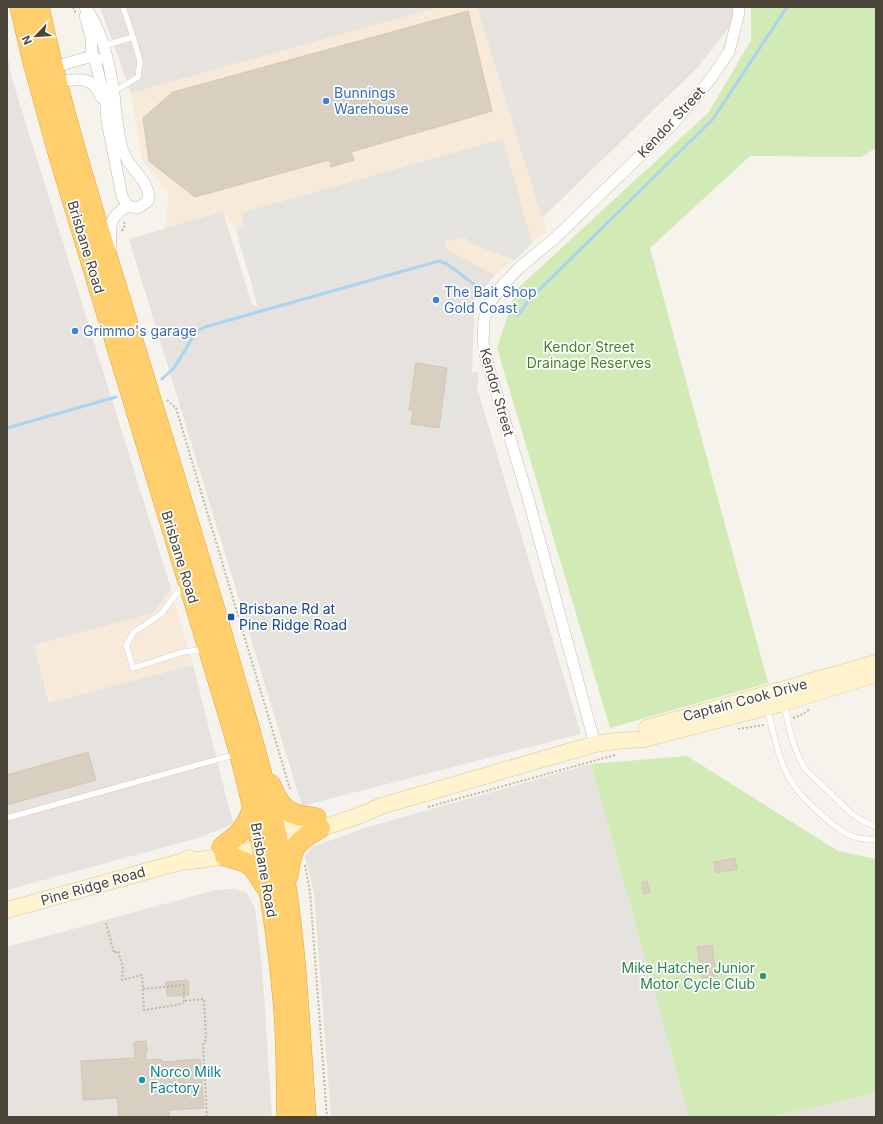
<svg xmlns="http://www.w3.org/2000/svg" width="883" height="1124" font-family="Inter,sans-serif">
<style>
.commercial{fill:#f7ead8}
.industrial{fill:#e6e2dd}
.green{fill:#d2eab5}
.parking{fill:#e5e3e0}
.lines{fill:none;stroke-linecap:round;stroke-linejoin:round}
.stream{stroke:#a9d4f2;stroke-width:3}
.building{fill:#d8cfc1;stroke:#d3c7b4}
.lane-casing{stroke:#c2bbae;stroke-width:6}
.street-casing{stroke:#c2bbae;stroke-width:12}
.secondary-casing{stroke:#d6c79b;stroke-width:17}
.highway-casing{stroke:#e0a43c;stroke-width:21}
.path{stroke:#c4b79f;stroke-width:2;stroke-dasharray:2 2;stroke-linecap:butt}
.lane{stroke:#fff;stroke-width:5.5}
.street{stroke:#fff;stroke-width:11}
.secondary{stroke:#fff3cd;stroke-width:16}
.highway{stroke:#ffcf6e;stroke-width:20}
.shop-dot{fill:#3f7fe0;stroke:#fff;stroke-width:1.5}
.transit-dot{fill:#1a4fb4;stroke:#fff;stroke-width:1.5}
.leisure-dot{fill:#2e9e5b;stroke:#fff;stroke-width:1.5}
.culture-dot{fill:#0f9aa8;stroke:#fff;stroke-width:1.5}
.labels{text-anchor:middle;stroke-width:3.5;stroke-linejoin:round;paint-order:stroke}
.shop-label{font-size:14px;fill:#366cbe;stroke:#fff;text-anchor:start}
.street-label{font-size:14px;fill:#4b4439;stroke:#fff}
.park-label{font-size:14px;fill:#4a7f2a;stroke:#fff}
.transit-label{font-size:14px;fill:#164399;stroke:#fff;text-anchor:start}
.leisure-label{font-size:14px;fill:#27864d;stroke:#fff;text-anchor:end}
.culture-label{font-size:14px;fill:#0d838f;stroke:#fff;text-anchor:start}
</style>
<rect width="100%" height="100%" fill="#f6f3ec"/>
<path class="commercial" d="M439,7H477L547,232L532,243L515,260L495,275L447,250L258,307L236,230L223,211L165,228L169,193L142,160L131,93Z
M171,589L193,665L50,703L34,645L153,613Z"/>
<path class="industrial" d="M100,7H439L131,93Z
M477,7H745L698,67L542,218Z
M7,52L12,79L171,589L153,613L34,645L49,703L193,665L233,824L198,838L7,890Z
M223,211L252,305L258,307L447,250L495,275L475,299L472,371L581,734L302,806L129,239Z
M591,764L689,1117H331L314,893L305,856L312,847L368,827Z
M235,889L246,892L255,908L262,966L272,1117H7V947L215,890Z
M876,1093V1117H771Z"/>
<path class="green" d="M751,7H876V148L861,157L750,156L650,248L768,683L610,728L497,348L516,290L709,112L751,40Z
M687,756L838,851L876,859V1093L771,1117H689L591,764Z"/>
<path class="parking" d="M503,139L532,243L515,260L467,242L465,237L445,242L447,250L258,307L236,230L245,227L241,213Z
M450,369L479,373L472,421L443,417Z"/>
<g class="lines">
<path class="stream" d="M508,308L518,315L530,299L713,119L787,7
M162,379L174,368L196,332L205,327L439,261L447,264L475,285
M7,428L116,397"/>
</g>
<path class="building" d="M468,11L492,111L351,152L354,160L331,167L329,160L195,197L149,161L143,118L173,92Z
M416,363L447,368L439,428L411,424L413,411L409,410Z
M88,752L96,780L7,805V775Z
M735,858L737,869L716,873L714,862Z
M647,881L650,893L644,894L641,883Z
M712,945L716,976L702,978L697,947Z
M188,980L189,995L167,996L166,982Z
M146,1041L147,1053H145L146,1060L162,1059V1062L200,1059L204,1108L169,1110V1117H119L117,1098L83,1100L81,1061L135,1058L134,1042Z"/>
<g class="lines">
<g class="lane-casing">
<path id="lane" d="M103,46L133,37L123,7
M113,92L138,77L140,61L133,37
M183,585L161,614L145,625L134,632L126,645L133,668L183,652L199,650L203,653
M784,704C789,727 793,750 806,770L852,814L861,820L876,827
M767,709C774,733 778,760 791,781C800,797 833,827 849,835C857,839 867,839 876,840
M7,818L237,754"/>
</g>
<g class="street-casing">
<path id="street" d="M85,7C103,31 110,65 114,94C116,113 117,132 123,151C128,169 152,181 148,201L138,208L127,206C108,219 110,225 111,246
M85,16L91,36L92,56L96,64L106,104L107,121L122,196L127,206
M48,69L92,56L98,60
M53,83C74,80 92,73 101,97
M595,744L528,498L486,358L483,342L484,320L489,304L500,288L519,268L555,238L672,125L710,80L729,52L739,13L738,7"/>
</g>
<g class="secondary-casing">
<path id="secondary" d="M647,728L876,663
M265,833L284,826L314,819
M180,862C203,860 227,857 250,850C263,846 277,841 290,837C321,828 352,820 381,806L595,744L616,741L644,739L783,703L876,674
M7,910L180,862L190,858"/>
</g>
<g class="highway-casing">
<path id="highway" d="M20,7L33,62L59,156L233,730C258,818 275,908 283,999C287,1038 286,1078 287,1117
M39,7C56,86 79,163 102,240C141,367 180,493 218,620C239,694 262,767 278,842C297,933 299,1025 306,1117
M270,784C282,810 286,815 316,818
M222,847C239,835 246,828 253,808
M225,856C250,862 252,864 265,886
M288,876C292,845 294,844 320,828"/>
</g>
<path class="path" d="M73,7L76,14
M122,231L125,225L124,222
M167,400L176,408L290,789
M793,718L801,715L810,709
M738,729L764,725
M428,807L615,755
M305,865L310,892L327,1117
M106,923L114,953L118,951L123,968L122,980L142,975L144,1010L182,1004L184,1001L204,999L206,1039L203,1045L207,1117
M143,989L184,985V1001"/>
<use href="#lane" class="lane"/>
<use href="#street" class="street"/>
<use href="#secondary" class="secondary"/>
<use href="#highway" class="highway"/>
</g>
<g class="shop-dot">
<circle cx="326" cy="101" r="4"/>
<circle cx="436" cy="300" r="4"/>
<circle cx="75" cy="331" r="4"/>
</g>
<rect class="transit-dot" x="227" y="613" width="8" height="8" rx="2"/>
<circle class="leisure-dot" cx="763" cy="976" r="4"/>
<circle class="culture-dot" cx="142" cy="1080" r="4"/>
<g class="labels">
<g class="shop-label">
<text x="334" y="98">Bunnings<tspan x="334" dy="16">Warehouse</tspan></text>
<text x="444" y="297">The Bait Shop<tspan x="444" dy="16">Gold Coast</tspan></text>
<text x="83" y="336">Grimmo's garage</text>
</g>
<g class="street-label">
<text transform="translate(671 122) rotate(-47)" y="5">Kendor Street</text>
<text transform="translate(86 247) rotate(73)" y="5">Brisbane Road</text>
<text transform="translate(497 392) rotate(74)" y="5">Kendor Street</text>
<text transform="translate(180 557) rotate(73)" y="5">Brisbane Road</text>
<text transform="translate(745 700) rotate(-15)" y="5">Captain Cook Drive</text>
<text transform="translate(264 870) rotate(80)" y="5">Brisbane Road</text>
<text transform="translate(93 886) rotate(-16)" y="5">Pine Ridge Road</text>
</g>
<g class="park-label">
<text x="589" y="352">Kendor Street<tspan x="589" dy="16">Drainage Reserves</tspan></text>
</g>
<g class="transit-label">
<text x="239" y="614">Brisbane Rd at<tspan x="239" dy="16">Pine Ridge Road</tspan></text>
</g>
<g class="leisure-label">
<text x="755" y="973">Mike Hatcher Junior<tspan x="755" dy="16">Motor Cycle Club</tspan></text>
</g>
<g class="culture-label">
<text x="150" y="1077">Norco Milk<tspan x="150" dy="16">Factory</tspan></text>
</g>
</g>
<rect width="883" height="1124" fill="none" stroke="#4b4439" stroke-width="16"/>
<g transform="translate(36 36) rotate(245)" stroke="#ffffff" stroke-width="3" paint-order="stroke">
<path d="M0-3L7 15L0 10L-7 15Z" fill="#4b4439"/>
<text y="-6" font-size="11" font-weight="bold" text-anchor="middle" fill="#4b4439">N</text>
</g>
</svg>
